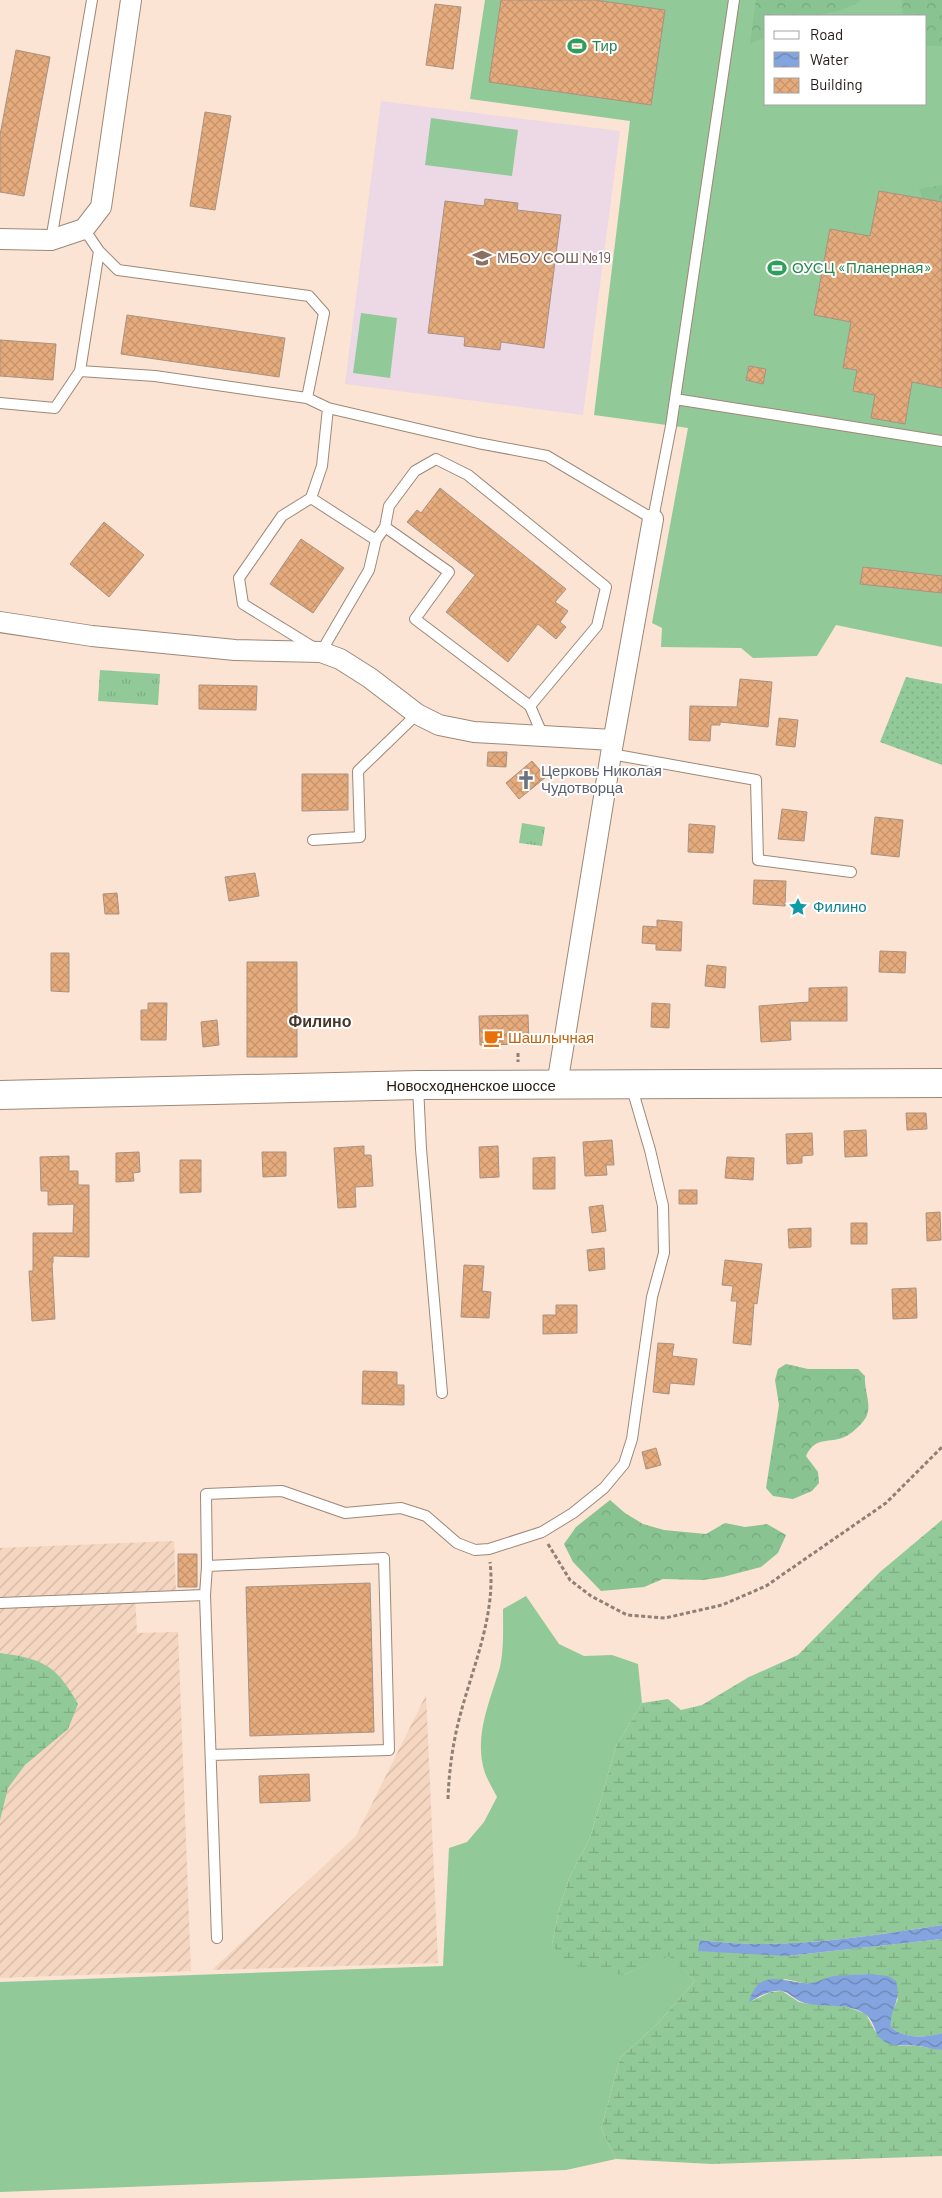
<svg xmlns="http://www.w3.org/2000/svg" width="942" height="2198" font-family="Barlow,sans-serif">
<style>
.industrial{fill:url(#industrial-furrows)}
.education{fill:#edd8e6}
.grass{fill:#91c999;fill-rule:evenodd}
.forest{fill:url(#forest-crowns)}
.wetland{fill:url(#wetland-marsh)}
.park{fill:url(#park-tufts)}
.garden{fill:url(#garden-dots)}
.water{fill:url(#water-waves)}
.building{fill:url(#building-cross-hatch);stroke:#a89283}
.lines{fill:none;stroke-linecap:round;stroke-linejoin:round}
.lane-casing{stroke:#9d8878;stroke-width:12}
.street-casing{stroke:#9d8878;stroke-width:22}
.secondary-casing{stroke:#9d8878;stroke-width:30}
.path{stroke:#8f7f74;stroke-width:3;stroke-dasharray:4 2.5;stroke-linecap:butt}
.lane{stroke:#fff;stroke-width:10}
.street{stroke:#fff;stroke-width:20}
.secondary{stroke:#fff;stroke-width:28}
.labels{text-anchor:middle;stroke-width:4;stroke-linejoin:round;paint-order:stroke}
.leisure-label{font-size:15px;fill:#27864d;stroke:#fff;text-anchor:start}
.education-label{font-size:15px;fill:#785e54;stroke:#fff;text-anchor:start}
.worship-label{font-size:15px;fill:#5b616d;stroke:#fff;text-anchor:start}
.culture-label{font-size:15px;fill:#0d838f;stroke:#fff;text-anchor:start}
.food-label{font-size:15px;fill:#c56008;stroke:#fff;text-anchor:start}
.street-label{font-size:15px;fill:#221a14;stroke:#fff}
.neighbourhood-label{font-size:16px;font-weight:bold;fill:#473528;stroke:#fff}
</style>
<defs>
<pattern id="industrial-furrows" width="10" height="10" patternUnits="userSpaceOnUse" patternTransform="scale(1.25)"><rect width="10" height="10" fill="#f4d6c1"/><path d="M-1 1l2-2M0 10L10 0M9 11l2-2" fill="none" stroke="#d1b7a5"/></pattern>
<pattern id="forest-crowns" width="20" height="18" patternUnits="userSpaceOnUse" patternTransform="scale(1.25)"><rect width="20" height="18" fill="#89c392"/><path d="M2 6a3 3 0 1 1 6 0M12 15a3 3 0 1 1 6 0" fill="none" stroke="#76a77d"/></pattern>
<pattern id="wetland-marsh" width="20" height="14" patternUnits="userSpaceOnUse" patternTransform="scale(1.25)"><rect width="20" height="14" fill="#91c999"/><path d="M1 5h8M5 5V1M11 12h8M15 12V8" fill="none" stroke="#7dac83"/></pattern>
<pattern id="park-tufts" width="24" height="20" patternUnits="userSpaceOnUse" patternTransform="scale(1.25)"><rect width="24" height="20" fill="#91c999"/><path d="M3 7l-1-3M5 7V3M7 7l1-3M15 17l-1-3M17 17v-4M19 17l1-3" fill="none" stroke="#7dac83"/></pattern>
<pattern id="garden-dots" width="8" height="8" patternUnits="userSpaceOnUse" patternTransform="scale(1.25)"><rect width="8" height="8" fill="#91c999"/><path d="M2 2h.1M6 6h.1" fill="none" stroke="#7dac83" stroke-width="1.8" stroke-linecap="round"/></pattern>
<pattern id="water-waves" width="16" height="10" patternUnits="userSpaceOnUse" patternTransform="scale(1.25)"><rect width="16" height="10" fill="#83a4de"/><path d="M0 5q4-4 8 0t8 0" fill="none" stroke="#6b85b3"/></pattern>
<pattern id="building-cross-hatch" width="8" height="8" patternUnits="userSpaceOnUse" patternTransform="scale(1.25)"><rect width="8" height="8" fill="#e6ab7d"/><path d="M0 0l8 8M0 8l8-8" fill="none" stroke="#c5936b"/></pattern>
</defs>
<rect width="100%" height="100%" fill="#fbe4d3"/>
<path class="industrial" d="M174,1541L176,1591L135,1593L137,1633L178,1632L191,1971L0,1978V1548Z
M426,1695L438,1963L212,1970L356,1836Z"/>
<path class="education" d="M381,101L620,131L583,415L345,384Z"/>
<path class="grass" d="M485,0H942V647L836,625L817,656L753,658L741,648L661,647L662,628L652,623L688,428L594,415L630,121L470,99ZM766,16H926V104H766Z
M431,118L518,130L512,176L425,165Z
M361,313L397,318L390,378L353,373Z
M526,1596L559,1644L584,1656L612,1655L638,1664L642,1703L616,1746L590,1838L569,1878L559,1910L552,1944L623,1975L669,1955L695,1981L658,2023L620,2058L601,2129L616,2159L566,2170L0,2192V1982L443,1966L449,1848L467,1842L484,1822L497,1797C493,1789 488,1781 485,1773C473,1736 490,1702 500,1667C504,1649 503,1628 503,1609Z"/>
<path class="forest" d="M756,0H861C834,19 797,16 766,16V37L750,44Z
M902,0H942V46H926V16H903Z
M942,185V206L925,203L919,189Z
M786,1364L808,1369H858L865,1376C864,1388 870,1402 868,1411C867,1417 865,1419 861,1424C855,1430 850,1435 842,1438C826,1443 815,1437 806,1456L818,1472L819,1483L812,1491L793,1499L773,1496L766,1488L779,1405L775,1380L778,1369Z
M610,1500L625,1513L643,1524L664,1530L706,1534L725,1523L745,1527L767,1524L786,1535L778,1553L761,1567L723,1577L703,1580L663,1579L644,1587L601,1591L573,1562L564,1544L576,1527Z"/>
<path class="wetland" d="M942,1520V1925C863,1937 780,1951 700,1940L787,1956L942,1939V2033C925,2038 904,2039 891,2027L890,2017L898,1999L869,1974L832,1977L814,1983H803L785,1979L750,2002L771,1992L782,1991L799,2002L809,2004H829L848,2007L866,2014L875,2031L899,2046H918L942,2050V2156L712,2164L616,2159L601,2129L620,2058L658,2023L695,1981L669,1956L623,1975L566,1964L552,1944L559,1910L569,1878L590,1838L616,1746L642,1703L668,1699L681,1710L702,1705L749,1677L798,1655L880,1572Z
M0,1653C44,1659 56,1665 78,1704L68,1729L25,1765L8,1788L0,1820Z"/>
<path class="park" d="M100,670L160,674L158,705L98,701Z
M522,823L545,827L542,846L519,843Z"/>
<path class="garden" d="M906,677L942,684V765L880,742Z"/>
<path class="water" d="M942,1925V1939L787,1956L698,1951L700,1940C780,1951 863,1937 942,1925Z
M869,1974L888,1976L896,1981C902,2003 889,2008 891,2027C904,2039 925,2038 942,2033V2050C934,2050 927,2047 919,2046C906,2044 890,2049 879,2037C874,2030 873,2019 865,2014C846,2001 822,2009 802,2002C795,2000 789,1992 782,1991C771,1989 758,1997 749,2002C760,1964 786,1985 811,1983C819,1982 826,1977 834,1976C846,1975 858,1975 869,1974Z"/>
<path class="building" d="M501,0H595L665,10L651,105L489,82Z
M435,4L461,7L453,69L426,65Z
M16,50L50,57L24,196L0,192V135Z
M205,112L231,116L215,210L190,206Z
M879,191L942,202V388L912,382L905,424L871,418L875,395L853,391L857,370L843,368L851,322L814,315L830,229L870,236Z
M485,199L518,203L517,210L561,215L544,348L501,342L500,350L464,346L465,337L428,333L445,201L484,206Z
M127,315L285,338L279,377L121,354Z
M0,340L56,344L53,380L0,376Z
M749,366L766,369L763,384L746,380Z
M440,488L566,589L555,602L568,611L560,622L566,627L556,639L538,624L508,662L446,612L475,575L407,522L417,510L421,513Z
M104,522L144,555L109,597L70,564Z
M301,539L344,568L313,613L270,584Z
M863,567L942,576V593L860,584Z
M740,679L772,682L768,727L720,722V725H711L710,741L689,740L690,706L737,707Z
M199,685L257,686L256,710L199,709Z
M779,718L798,720L795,747L776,745Z
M488,752H507L506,767L487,766Z
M532,761L546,777L519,799L506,783Z
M302,774H348V810L302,811Z
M782,809L807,812L804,841L778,839Z
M875,817L903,820L899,857L871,854Z
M689,824L715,826L713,853L688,852Z
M255,873L259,896L229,901L225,877Z
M754,880L786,881L785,906L753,904Z
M117,893L119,914H105L103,894Z
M657,920L682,922L681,951L656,950V944L642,943L643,926L657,927Z
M880,951L906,952L905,973L879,972Z
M51,953H69V992L51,991Z
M247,962H297V1057H247Z
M707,965L726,967L725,988L705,986Z
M847,987V1021H790L791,1040L761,1042L759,1006L809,1002V988Z
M148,1003H167L166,1040H141V1010H148Z
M652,1003L670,1004L669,1028L651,1027Z
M528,1015L529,1044L480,1045L479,1016Z
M217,1020L219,1045L203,1047L201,1022Z
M906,1113H926L927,1129L907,1130Z
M866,1130L867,1156L845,1157L844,1131Z
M812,1133L813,1155L802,1156V1163L787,1164L786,1134Z
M612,1140L614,1165H606L607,1175L585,1176L583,1142Z
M364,1146V1155H371L373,1186L355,1187L356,1207L338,1208L334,1148Z
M498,1146L499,1177L480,1178L479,1147Z
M139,1152L140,1172L133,1173L134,1181L116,1182V1153Z
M262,1152H286V1176L263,1177Z
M69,1156V1171H78V1185H89V1257L53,1256V1263H52L55,1319L32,1321L29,1271H33V1233H73L74,1204L48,1205V1191H41L40,1157Z
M555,1157V1189H533V1158Z
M727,1157L754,1158L753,1180L725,1178Z
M180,1160H201V1192L180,1193Z
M679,1190H697V1204H679Z
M603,1205L606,1231L592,1233L589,1207Z
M940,1212L941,1240L927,1241L926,1213Z
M851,1223H867V1244H851Z
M811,1228V1247L789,1248L788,1229Z
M604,1248L605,1269L589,1271L587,1250Z
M725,1260L762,1264L757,1304L754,1303L751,1345L733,1343L737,1301H731L733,1286L722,1285Z
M464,1265L484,1266L482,1291L491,1292L489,1318L461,1317Z
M916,1288L917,1318L893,1319L892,1289Z
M556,1305H577V1333L543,1334V1315H556Z
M658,1343L674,1344L672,1356L697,1359L694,1385L670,1383L669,1394L653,1392Z
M363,1371L397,1372V1385H404V1405L362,1404Z
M656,1448L661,1465L646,1469L642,1452Z
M178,1554H197V1587H178Z
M370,1583L374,1732L250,1736L246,1587Z
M309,1774L310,1801L260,1803L259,1776Z"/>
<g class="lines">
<g class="lane-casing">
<path id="lane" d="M51,240L92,0
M99,251L118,270L309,296L324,313L307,398
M80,371L155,376L307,398L328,408L478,443L547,456L653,519L671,426L734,0
M675,399L942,441
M0,403L55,408L80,371L99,251L84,229
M328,408L322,466L311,498L376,540L385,527L389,506L415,471L436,459L468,475L606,587L597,626L530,706L543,736
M311,498L282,516L239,578L243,604L321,652L369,570L376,540
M385,527L449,572L415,619L530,706
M611,754L756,780L758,860L851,872
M313,840L360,837L358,771L417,714
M418,1086L421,1149L442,1393
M207,1566L206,1494L282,1491L345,1513L401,1508L426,1516L457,1543L475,1550L489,1549L542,1532L573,1513L604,1488L624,1464L632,1439L652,1297L664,1253L663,1206L650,1150L631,1085
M205,1595L207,1566L384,1558L389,1750L211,1755
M0,1603L205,1595L217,1938"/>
</g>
<g class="street-casing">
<path id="street" d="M0,239L51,240L84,229L101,207L131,0
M0,622L92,636L235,650L321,652L340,659L370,678L417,714L439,725L474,732L613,740
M557,1085L611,754L653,519"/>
</g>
<g class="secondary-casing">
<path id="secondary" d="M0,1095L418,1085L942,1083"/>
</g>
<path class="path" d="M518,1053V1062
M548,1544L570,1580L591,1596L627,1615L665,1618L722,1605L766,1586L886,1503L942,1447
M448,1799C449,1770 453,1741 461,1712C474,1664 496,1613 490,1562"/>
<use href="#lane" class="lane"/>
<use href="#street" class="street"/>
<use href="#secondary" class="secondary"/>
</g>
<defs>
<g id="stadium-bare" transform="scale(1.5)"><path d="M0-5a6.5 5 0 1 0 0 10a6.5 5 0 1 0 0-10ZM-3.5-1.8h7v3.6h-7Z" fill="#2e9e5b" stroke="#fff" stroke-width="2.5" paint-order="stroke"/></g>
<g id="school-bare" transform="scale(1.5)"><path d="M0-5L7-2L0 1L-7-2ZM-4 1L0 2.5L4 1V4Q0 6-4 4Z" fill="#8d6e63" stroke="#fff" stroke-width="2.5" paint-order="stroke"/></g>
<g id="church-bare" transform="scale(1.5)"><path d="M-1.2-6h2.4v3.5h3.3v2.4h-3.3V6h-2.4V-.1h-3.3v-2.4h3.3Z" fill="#6b7280" stroke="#fff" stroke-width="2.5" paint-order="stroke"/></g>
<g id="sight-bare" transform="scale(1.5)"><path d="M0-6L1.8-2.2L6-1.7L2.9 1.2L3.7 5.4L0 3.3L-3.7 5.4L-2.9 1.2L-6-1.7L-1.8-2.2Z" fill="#0f9aa8" stroke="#fff" stroke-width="2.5" paint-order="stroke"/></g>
<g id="cafe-bare" transform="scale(1.5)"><path d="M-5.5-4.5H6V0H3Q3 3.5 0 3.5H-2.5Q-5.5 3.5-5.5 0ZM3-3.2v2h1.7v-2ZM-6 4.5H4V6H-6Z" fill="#e8710a" stroke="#fff" stroke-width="2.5" paint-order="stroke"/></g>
</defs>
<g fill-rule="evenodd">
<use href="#stadium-bare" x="577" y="46"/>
<use href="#school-bare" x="482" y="258"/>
<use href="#stadium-bare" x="777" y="268"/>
<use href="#church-bare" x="526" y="780"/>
<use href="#sight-bare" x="798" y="907"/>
<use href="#cafe-bare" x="493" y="1038"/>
</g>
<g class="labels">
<g class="leisure-label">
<text x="592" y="51">Тир</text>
<text x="792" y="273">ОУСЦ «Планерная»</text>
</g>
<g class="education-label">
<text x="497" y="263">МБОУ СОШ №19</text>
</g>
<g class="worship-label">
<text x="541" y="776">Церковь Николая<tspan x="541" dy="17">Чудотворца</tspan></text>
</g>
<g class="culture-label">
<text x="813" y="912">Филино</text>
</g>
<g class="food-label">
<text x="508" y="1043">Шашлычная</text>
</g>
<g class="street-label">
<text x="471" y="1091">Новосходненское шоссе</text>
</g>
<g class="neighbourhood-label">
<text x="320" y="1027">Филино</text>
</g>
</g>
<rect x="764" y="15" width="162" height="90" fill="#ffffff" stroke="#a7a3a1"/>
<rect x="774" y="31" width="25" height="8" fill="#ffffff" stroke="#a7a3a1"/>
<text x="810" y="40" font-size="15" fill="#221a14">Road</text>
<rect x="774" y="52" width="25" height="15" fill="url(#water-waves)" stroke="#a7a3a1"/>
<text x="810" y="65" font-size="15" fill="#221a14">Water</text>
<rect x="774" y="78" width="25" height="15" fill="url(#building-cross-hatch)" stroke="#a7a3a1"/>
<text x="810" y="90" font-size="15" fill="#221a14">Building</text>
</svg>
